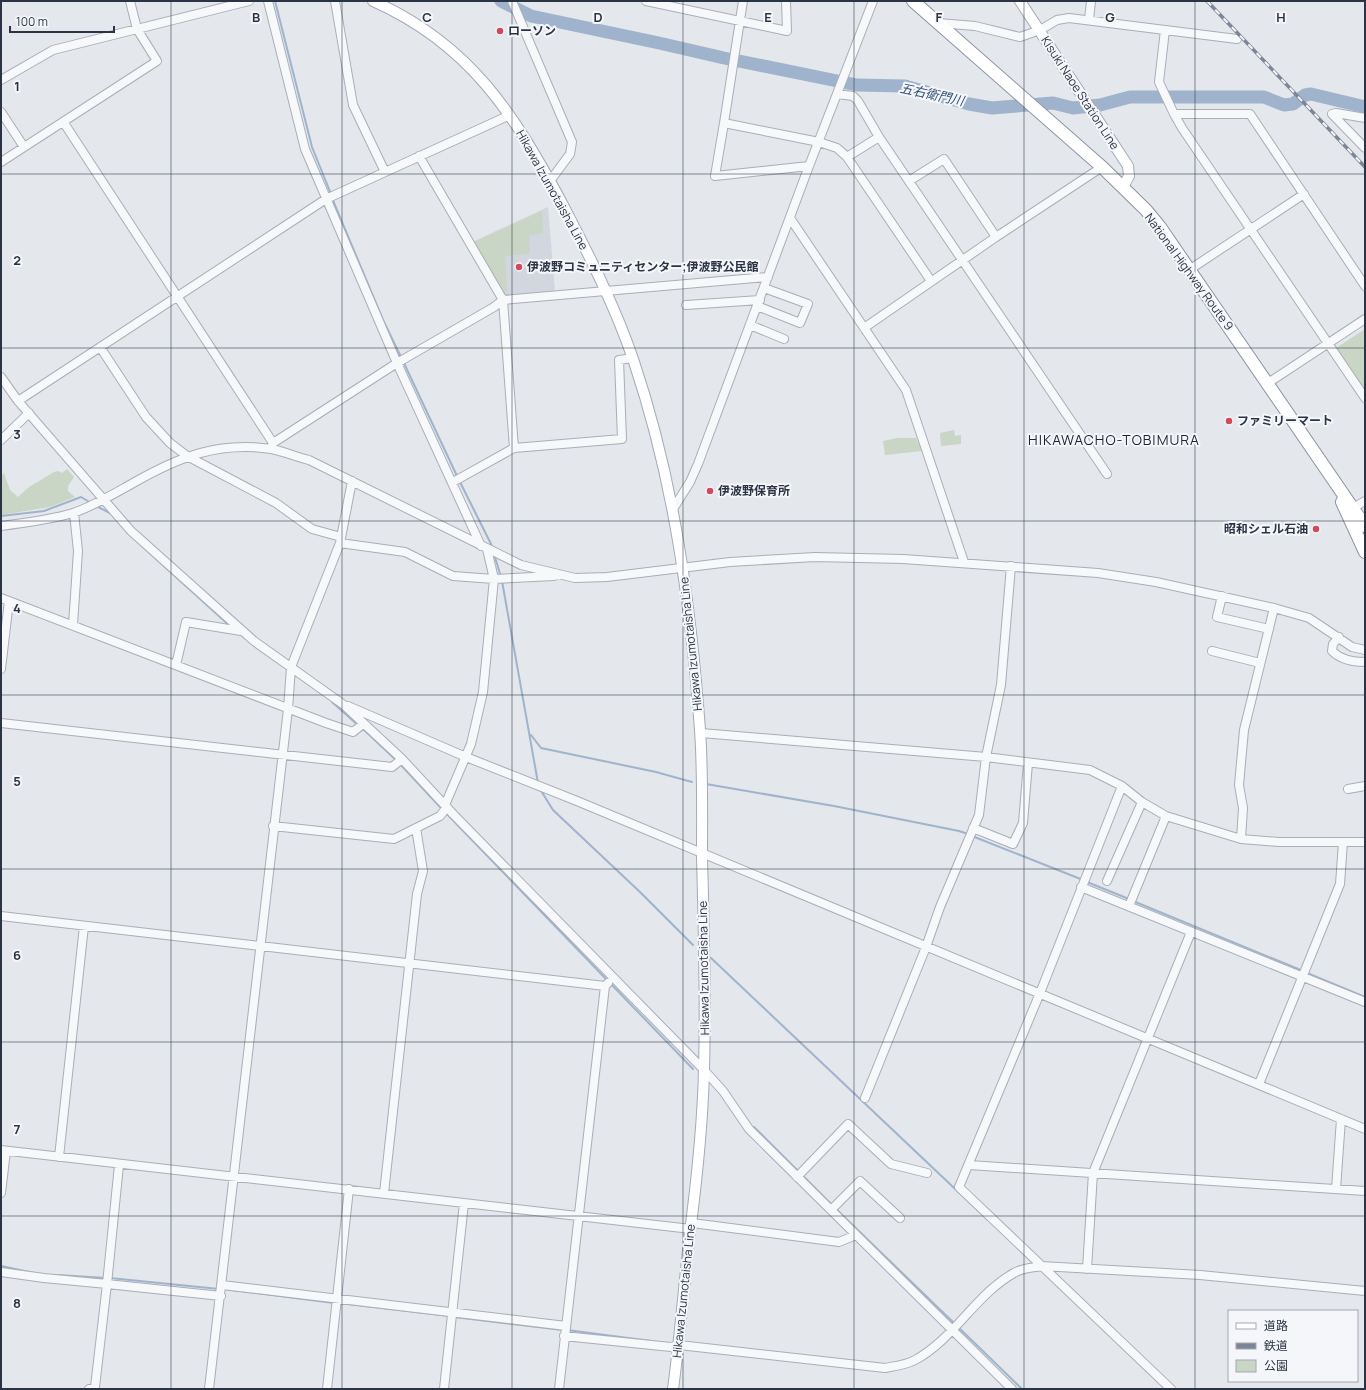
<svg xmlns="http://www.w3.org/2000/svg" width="1366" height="1390" font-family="Manrope,'Noto Sans JP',sans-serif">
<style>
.built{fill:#d2d6de}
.green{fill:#c9d6c5}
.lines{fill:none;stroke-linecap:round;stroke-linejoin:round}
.stream{stroke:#9fb4cc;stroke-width:2}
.river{stroke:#9fb4cc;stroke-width:13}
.minor-casing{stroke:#a9aeb7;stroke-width:10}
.major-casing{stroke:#a3abb8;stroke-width:12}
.highway-casing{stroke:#8b94a3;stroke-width:14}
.minor{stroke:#f7f8fa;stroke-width:8}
.major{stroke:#fff;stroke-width:10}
.highway{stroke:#fff;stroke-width:12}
.rail-casing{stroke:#7d8696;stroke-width:3.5}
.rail{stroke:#f4f6f9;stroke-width:2;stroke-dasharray:6;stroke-linecap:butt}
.grid{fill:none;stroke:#2b3445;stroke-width:1;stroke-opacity:0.55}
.poi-dot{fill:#d1495b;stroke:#f4f6f9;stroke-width:1.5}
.labels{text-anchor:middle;stroke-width:4;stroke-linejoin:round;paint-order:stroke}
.poi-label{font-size:12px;font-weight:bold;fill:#2b3445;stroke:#f4f6f9;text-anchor:start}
.street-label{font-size:12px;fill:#2b3445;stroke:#f4f6f9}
.water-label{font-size:13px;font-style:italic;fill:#34527a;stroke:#f4f6f9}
.quarter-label{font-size:14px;letter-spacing:1px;fill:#1d2536;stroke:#f4f6f9}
.grid-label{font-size:13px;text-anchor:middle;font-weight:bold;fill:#2b3445;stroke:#f4f6f9;stroke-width:4;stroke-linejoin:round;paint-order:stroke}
</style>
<rect width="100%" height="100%" fill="#e4e7ec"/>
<path class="built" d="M548,207L555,291L538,293L535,296L502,298L470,243Z"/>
<path class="green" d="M542,211L543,233L529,235L530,253L505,256L507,291L501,295L472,243Z
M1365,329V390L1336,348Z
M954,430L955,436L961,435V444L941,446L940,433Z
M897,438H916L922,451L885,455L883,441Z
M67,469L74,477L68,486V491L75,497L50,507L1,515V476L4,473L10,490L18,497L29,487L54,472L58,471L62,473Z"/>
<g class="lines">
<path class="stream" d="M275,1L312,147L331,194
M332,198L383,320L401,357
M403,361L457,476
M459,480L493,548
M96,506L112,514
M1,516L44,511L81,497L91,503
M142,546L231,627
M494,554L501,577
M502,581L538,783
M239,633L246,639
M332,702L359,726
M362,728L397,761
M531,735L541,748L656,772L692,782
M400,764L442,809
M706,784L834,806L959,831L968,834
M540,789L553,810L641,893L693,945
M445,812L607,980
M972,836L1083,880
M1087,882L1129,899
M1133,901L1303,971
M711,958L988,1220
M1307,973L1365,997
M610,983L693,1069
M754,1127L799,1172
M802,1175L833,1206
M836,1209L955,1324
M1,1266L34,1273
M58,1275L106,1278
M110,1278L219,1289
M224,1289L334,1303
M339,1303L450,1316
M454,1317L563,1330
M958,1327L1022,1389
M567,1330L651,1341"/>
<path class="river" d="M501,1L531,16L659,43L724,58L857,85L905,86L969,104L992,108L1053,103L1073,108L1100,105L1130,97H1264L1284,105L1293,104L1305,95L1311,94L1365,107"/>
<g class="minor-casing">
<path id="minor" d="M268,1L305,149L397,363L481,546
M335,1L353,105L385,172
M512,1L572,142L570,154L550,181
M646,1L787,31L786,1
M743,1L724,123L819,142L837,148L847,157L931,281
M1089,20L1091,1
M939,23L975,26L1020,37L1040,30L1057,20L1069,18L1237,39
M1165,30L1159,82L1174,114H1250L1365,286
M1,80L53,50L249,1
M837,94L853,96L858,101L879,137
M1,112L24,147
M1174,114L1182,128L1365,398
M1365,118L1336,113L1332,114L1365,148
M64,123L273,443
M724,123L715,176L809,166
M419,156L503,300L514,448
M847,157L879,137L1107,474
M1,162L157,61L137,29L130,1
M790,218L906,390L964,562
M996,237L1102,167
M1189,270L1304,194
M686,305L760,300
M757,306L800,323L808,304L764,288
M750,325L784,339
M864,328L996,237L944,159L909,181
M100,347L146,417L170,443L187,456L276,503L312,529L341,537
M1,377L18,401L131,531L254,641L344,705L402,759L454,815L704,1070L723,1091L749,1129L1012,1389
M1268,383L1365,319
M18,401L326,199L510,115
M1,440L29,413
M271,449L273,443L397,363L494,307L503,300L768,277
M453,482L514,448L622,439L619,360L633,358
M1353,508L1365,501
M673,509L690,482L698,464L809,166L873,1
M1,526C25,523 49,520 73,513C94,506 115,493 135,482C179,457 219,441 271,449C283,451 296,457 309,460L521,565L575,578L607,577L730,562L815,557L903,559L1098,573L1156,582L1274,608L1309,618L1352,647L1365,650
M340,543L405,552L453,576L494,579L554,576
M1222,596L1217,617L1269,629
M1,598L326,723L353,732L363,724
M73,625L78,551L74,513
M1339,637L1333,644L1332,651C1341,660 1352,662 1365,662
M1212,651L1260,663
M176,665L186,622L241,631
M1,669L9,601
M348,706L466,757L577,801L1365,1129
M1,723L392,767L402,759
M701,733L986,757L1090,770L1122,786L1142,802L1166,816L1241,839L1279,842H1365
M1122,786L1040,993L959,1187L1171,1389
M1348,789L1365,786
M445,805L471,744L483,692L494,579L487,549
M273,826L394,839L440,816L447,807
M973,828L1013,844L1023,823L1028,763
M1241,839L1243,808L1239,785L1244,730L1274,608
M1107,881L1142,802
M1081,887L1365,1002
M1129,906L1166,816
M1,916L605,986
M1259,1084L1340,884L1343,842
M865,1098L926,947L940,907L979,815L986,757L1001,685L1011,566
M1,1150L691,1229
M59,1157L84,926
M119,1165L107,1284L221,1296
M969,1165L1365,1191
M797,1177L848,1124L891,1164L927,1173
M1336,1189L1341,1119
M1,1193L6,1151
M384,1193L417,894L423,871L416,828
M831,1210L860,1181L900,1218
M692,1223L839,1242L856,1235
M1087,1269L1093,1173L1191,932
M1,1272L44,1278L107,1284L95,1387L89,1389
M222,1285L566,1326
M564,1336L671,1347L679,1345L885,1368C895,1366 906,1365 915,1360C954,1339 976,1294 1014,1273C1022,1268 1032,1268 1041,1266L1200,1275L1365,1291
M209,1389L288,709L291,667L340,543L352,481
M327,1389L349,1189
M444,1389L464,1203
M559,1389L605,986L608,983"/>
</g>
<g class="major-casing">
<path id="major" d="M373,1C470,44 514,114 563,205C589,255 616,308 634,362C674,481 691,606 700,730C703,772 702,815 702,858C704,928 706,998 704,1068C703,1123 697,1178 690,1232C684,1285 680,1337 673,1389
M1020,1L1128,166L1129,176L1123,187"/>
</g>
<g class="highway-casing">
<path id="highway" d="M913,1L1102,167L1146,210L1160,227L1365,526
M1342,502L1365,552"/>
</g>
<use href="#minor" class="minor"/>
<use href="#major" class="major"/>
<use href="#highway" class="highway"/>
<g class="rail-casing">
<path id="rail" d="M1207,1L1365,167"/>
</g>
<use href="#rail" class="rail"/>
</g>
<path class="grid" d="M171,1V1389M342,1V1389M512,1V1389M683,1V1389M854,1V1389M1024,1V1389M1195,1V1389M1,174H1365M1,348H1365M1,521H1365M1,695H1365M1,869H1365M1,1042H1365M1,1216H1365"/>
<g class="poi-dot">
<circle cx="500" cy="31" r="4"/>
<circle cx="519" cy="267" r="4"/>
<circle cx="1229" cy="421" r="4"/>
<circle cx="710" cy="491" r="4"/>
<circle cx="1316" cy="529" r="4"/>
</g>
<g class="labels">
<g class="poi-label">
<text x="508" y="35">ローソン</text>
<text x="527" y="271">伊波野コミュニティセンター;伊波野公民館</text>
<text x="1237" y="425">ファミリーマート</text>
<text x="718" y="495">伊波野保育所</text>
<text x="1308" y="533" text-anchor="end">昭和シェル石油</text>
</g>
<g class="street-label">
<text transform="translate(1080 93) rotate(57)" y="4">Kisuki Naoe Station Line</text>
<text transform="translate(552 190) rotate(61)" y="4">Hikawa Izumotaisha Line</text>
<text transform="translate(1189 272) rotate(54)" y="4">National Highway Route 9</text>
<text transform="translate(691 644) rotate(-96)" y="4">Hikawa Izumotaisha Line</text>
<text transform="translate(704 968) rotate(-91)" y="4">Hikawa Izumotaisha Line</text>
<text transform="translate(684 1291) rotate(-84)" y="4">Hikawa Izumotaisha Line</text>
</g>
<g class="water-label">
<text transform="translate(932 94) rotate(12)" y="5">五右衛門川</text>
</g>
<g class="quarter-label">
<text x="1114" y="445">HIKAWACHO-TOBIMURA</text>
</g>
</g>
<g class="grid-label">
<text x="256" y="22">B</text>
<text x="427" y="22">C</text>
<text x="598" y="22">D</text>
<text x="768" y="22">E</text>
<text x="939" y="22">F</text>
<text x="1110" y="22">G</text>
<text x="1281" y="22">H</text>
<text x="17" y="91">1</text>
<text x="17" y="265">2</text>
<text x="17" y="439">3</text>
<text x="17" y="613">4</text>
<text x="17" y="786">5</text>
<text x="17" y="960">6</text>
<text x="17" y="1134">7</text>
<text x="17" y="1308">8</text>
</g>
<rect width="1366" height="1390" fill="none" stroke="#2b3445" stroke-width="4"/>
<rect x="1228" y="1310" width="130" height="72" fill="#f4f6f9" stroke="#a4a8b1"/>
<rect x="1236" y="1323" width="20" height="6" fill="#ffffff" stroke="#a4a8b1"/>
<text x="1264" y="1330" font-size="12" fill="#2b3445">道路</text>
<rect x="1236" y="1343" width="20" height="6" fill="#7d8696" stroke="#a4a8b1"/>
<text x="1264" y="1350" font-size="12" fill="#2b3445">鉄道</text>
<rect x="1236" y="1360" width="20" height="12" fill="#c9d6c5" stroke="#a4a8b1"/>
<text x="1264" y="1370" font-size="12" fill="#2b3445">公園</text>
<path d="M10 26v6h104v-6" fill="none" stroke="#2b3445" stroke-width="2"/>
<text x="16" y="26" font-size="12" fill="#2b3445" stroke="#f4f6f9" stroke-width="3" paint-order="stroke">100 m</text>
</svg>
